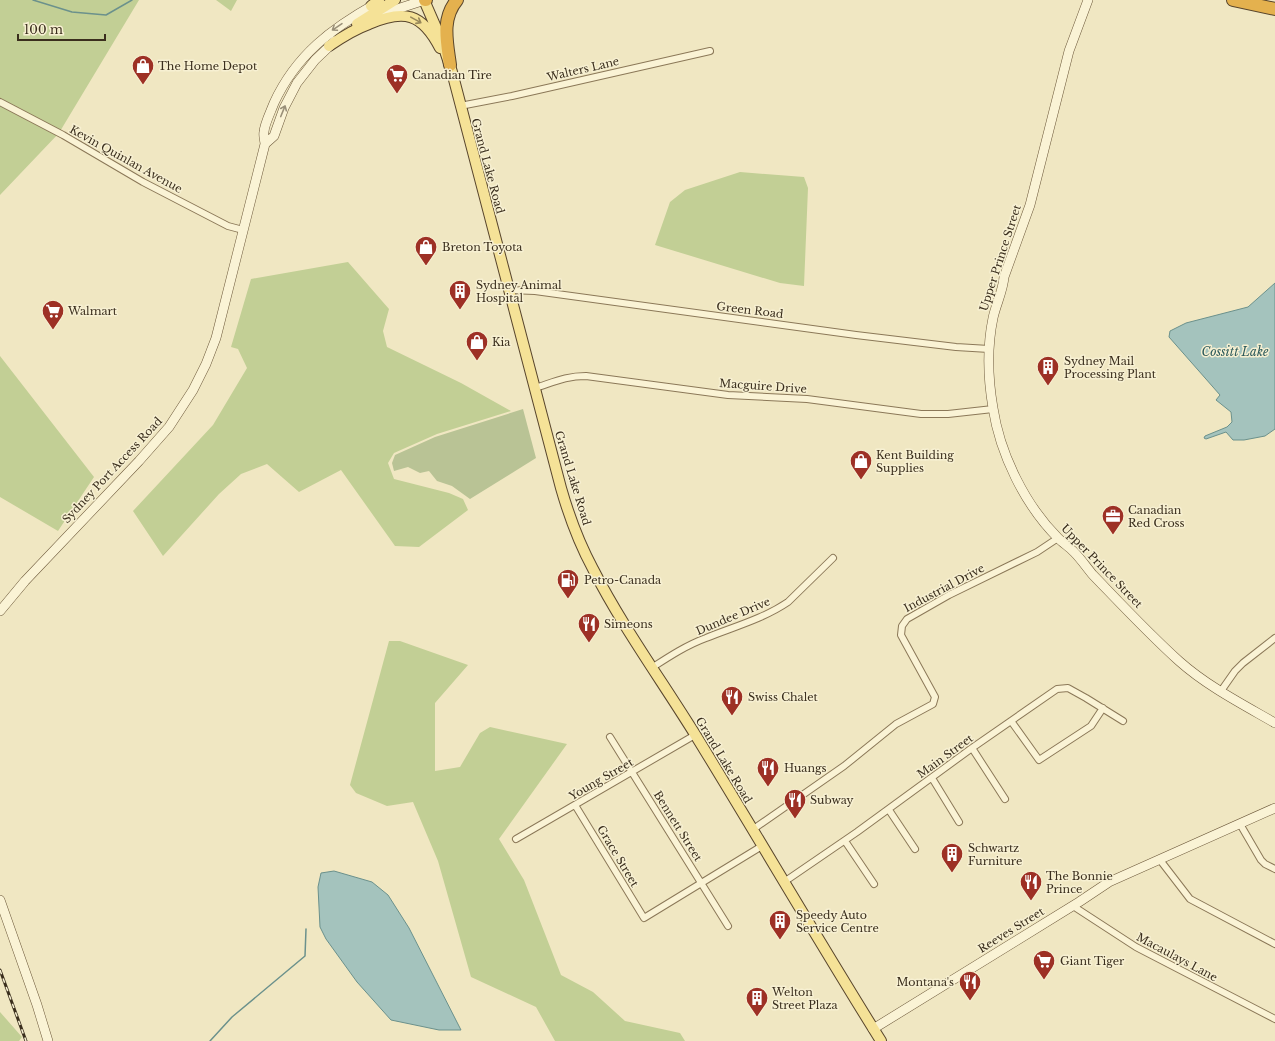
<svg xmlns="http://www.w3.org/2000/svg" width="1275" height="1041" font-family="'Libre Baskerville',serif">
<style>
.green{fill:#c2cf95}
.cemetery{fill:#b9c395}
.water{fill:#a4c3bd;stroke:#6b918c}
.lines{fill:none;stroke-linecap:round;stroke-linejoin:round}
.stream{stroke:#6b918c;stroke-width:1.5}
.street-casing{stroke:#8b7858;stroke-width:8}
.secondary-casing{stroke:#6d593b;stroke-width:10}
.primary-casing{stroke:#58452c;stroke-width:12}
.highway-casing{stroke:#58452c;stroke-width:14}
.street{stroke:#faf3d5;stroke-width:6}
.secondary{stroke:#faf3d5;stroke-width:9}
.primary{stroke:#f5e297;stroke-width:10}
.highway{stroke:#e4b14e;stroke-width:12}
.rail-casing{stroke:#3a2e1d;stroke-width:3}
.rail{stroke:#f7f0d2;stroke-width:1.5;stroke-dasharray:4.5;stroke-linecap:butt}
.oneway{stroke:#98885a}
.oneway2{stroke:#9a9079}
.labels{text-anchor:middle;stroke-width:3;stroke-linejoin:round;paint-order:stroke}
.poi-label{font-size:11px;fill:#3a2e1d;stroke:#f7f0d2;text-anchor:start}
.street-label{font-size:11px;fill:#3a2e1d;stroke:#f7f0d2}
.water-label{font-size:12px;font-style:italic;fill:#2b595a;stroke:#f7f0d2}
</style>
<rect width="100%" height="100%" fill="#f0e7c2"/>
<path class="green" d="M0,0H139L59,133L0,195Z
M216,0H237L231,11Z
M740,172L804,177L808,188L804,286L780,283L655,245L670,202L685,190Z
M348,262L389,309L383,331L387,347L461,383L511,411L437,434L394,453L388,463L394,479L449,493L463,499L468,510L419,547L395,546L341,470L299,492L267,464L241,474L219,494L163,556L133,511L213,425L247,368L238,349L231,347L251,279Z
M0,356L94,477L58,531L0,497Z
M389,641H400L468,665L435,703V771L460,767L480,733L490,727L567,744L499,839L524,880L561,975L593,992L625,1021L680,1033L685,1041H555L536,1007L471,977L438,861L413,802L387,806L356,793L350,785Z
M0,1012L22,1037L19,1041H0Z"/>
<path class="cemetery" d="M523,409L536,458L470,499L452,486L437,481L429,471L420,473L408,467L394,471L392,463L395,455L435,437Z"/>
<path class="water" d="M1275,283V429L1265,436L1244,440H1233L1226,432L1206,439L1204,438L1205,436L1227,427L1232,422L1231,412L1216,400L1220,395L1169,337L1170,331L1186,323L1248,307Z
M334,871L372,882L388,895L409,928L461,1030H439L391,1020L357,982L326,939L320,927L318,887L321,873Z"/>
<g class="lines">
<path class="stream" d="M33,0L72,12L106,15L132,0
M210,1041L232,1017L305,956L306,929"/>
<g class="street-casing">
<path id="street" d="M0,102L63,135L143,182L228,226L243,230
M460,106L512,96L710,51
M509,290L535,291L856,335L956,347L989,349
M535,388C554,382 566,376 586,376L728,395L807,399L921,414H948L993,409
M653,667C670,656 687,645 706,638C733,627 763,619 788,602L833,558
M1221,691L1235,671L1243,663L1275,638
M1011,721L1039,760L1091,726L1103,708
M610,737L728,926
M972,748L1005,799
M932,778L959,822
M575,805L644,918L762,846
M889,810L915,849
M1240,824L1261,860L1265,864L1275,869
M752,830L844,766L896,724L933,704L935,697L901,635L902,626L907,619L949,595L1037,552L1058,538
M516,839L695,735
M845,841L874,884
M1160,860L1190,899L1275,944
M784,882L857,832L972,748L1057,689L1068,688L1086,698L1123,721
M1073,906L1136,947L1275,1019"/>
</g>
<g class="secondary-casing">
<path id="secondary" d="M1088,0L1069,51L1030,205L1004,277C1003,291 996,304 993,318C987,347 988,379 993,408C1000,454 1025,505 1058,538C1063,543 1069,547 1074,552C1081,559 1087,568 1093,575C1121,604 1149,634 1179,661C1207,686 1242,704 1275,723
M373,18L394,10L425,0
M265,144L274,136L284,108L297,83L315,60L335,41
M0,611L25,581L139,461L169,427L193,390L206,364L216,338L265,144C265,141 263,136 264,132C264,125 271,111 274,103C296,55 332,28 377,3
M0,900L37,1005L48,1041
M873,1029L1079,902L1109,882L1275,808"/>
</g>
<g class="primary-casing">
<path id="primary" d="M424,0L441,39L452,72L561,488C569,516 579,543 593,569C622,626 662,681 696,736C758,837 818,940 881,1041
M371,6L379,0
M357,24L395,0
M329,46C342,37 355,29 369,24C404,9 422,13 440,48"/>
</g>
<g class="highway-casing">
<path id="highway" d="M425,0H426
M1233,0L1275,9
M450,65C447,42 441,19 457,0"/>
</g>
<use href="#street" class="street"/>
<use href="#secondary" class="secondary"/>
<use href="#primary" class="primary"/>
<use href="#highway" class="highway"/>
<g class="rail-casing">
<path id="rail" d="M0,970L26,1041"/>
</g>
<use href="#rail" class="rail"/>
</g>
<defs><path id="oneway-shaft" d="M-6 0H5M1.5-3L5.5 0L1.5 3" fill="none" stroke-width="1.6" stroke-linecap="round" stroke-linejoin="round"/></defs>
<use class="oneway" href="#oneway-shaft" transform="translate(416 20) rotate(29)"/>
<g class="oneway2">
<use href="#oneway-shaft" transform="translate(337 27) rotate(146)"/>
<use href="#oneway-shaft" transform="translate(283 111) rotate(-68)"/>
</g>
<defs>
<g id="shop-pin" transform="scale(1.15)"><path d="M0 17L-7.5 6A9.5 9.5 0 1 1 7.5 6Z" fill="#9d3025" stroke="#f7f0d2"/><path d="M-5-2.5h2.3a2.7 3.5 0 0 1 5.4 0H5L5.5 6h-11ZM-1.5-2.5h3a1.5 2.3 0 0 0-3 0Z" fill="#fff"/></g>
<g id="supermarket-pin" transform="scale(1.15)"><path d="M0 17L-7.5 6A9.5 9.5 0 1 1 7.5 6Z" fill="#9d3025" stroke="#f7f0d2"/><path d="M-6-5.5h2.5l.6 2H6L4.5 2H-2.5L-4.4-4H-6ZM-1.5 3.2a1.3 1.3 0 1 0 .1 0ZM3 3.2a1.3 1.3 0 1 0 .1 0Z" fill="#fff"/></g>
<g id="building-pin" transform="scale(1.15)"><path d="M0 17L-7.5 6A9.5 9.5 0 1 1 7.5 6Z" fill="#9d3025" stroke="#f7f0d2"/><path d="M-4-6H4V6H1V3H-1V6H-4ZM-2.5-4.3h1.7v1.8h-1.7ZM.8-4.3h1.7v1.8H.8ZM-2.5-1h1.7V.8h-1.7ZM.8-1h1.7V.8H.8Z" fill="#fff"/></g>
<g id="office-pin" transform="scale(1.15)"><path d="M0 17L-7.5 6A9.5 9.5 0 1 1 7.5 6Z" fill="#9d3025" stroke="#f7f0d2"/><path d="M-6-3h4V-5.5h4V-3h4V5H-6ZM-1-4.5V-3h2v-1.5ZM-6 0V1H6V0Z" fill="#fff"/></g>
<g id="fuel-pin" transform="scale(1.15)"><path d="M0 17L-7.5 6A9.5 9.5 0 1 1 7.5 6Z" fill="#9d3025" stroke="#f7f0d2"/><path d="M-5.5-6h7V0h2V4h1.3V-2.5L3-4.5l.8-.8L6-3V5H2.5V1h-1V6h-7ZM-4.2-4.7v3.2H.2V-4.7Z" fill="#fff"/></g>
<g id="restaurant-pin" transform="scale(1.15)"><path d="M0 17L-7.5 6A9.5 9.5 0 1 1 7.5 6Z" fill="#9d3025" stroke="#f7f0d2"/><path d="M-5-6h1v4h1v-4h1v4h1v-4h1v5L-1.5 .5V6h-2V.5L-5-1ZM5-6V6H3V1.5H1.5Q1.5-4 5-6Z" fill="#fff"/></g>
</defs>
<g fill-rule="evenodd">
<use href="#shop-pin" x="143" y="66"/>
<use href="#supermarket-pin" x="397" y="75"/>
<use href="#shop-pin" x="426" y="247"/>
<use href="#building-pin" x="460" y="291"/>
<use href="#supermarket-pin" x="53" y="311"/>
<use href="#shop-pin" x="477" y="342"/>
<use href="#building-pin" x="1048" y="367"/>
<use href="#shop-pin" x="861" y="461"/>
<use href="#office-pin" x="1113" y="516"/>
<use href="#fuel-pin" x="568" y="580"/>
<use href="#restaurant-pin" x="589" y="624"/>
<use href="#restaurant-pin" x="732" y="697"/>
<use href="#restaurant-pin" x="768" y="768"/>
<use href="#restaurant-pin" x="795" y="800"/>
<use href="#building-pin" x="952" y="854"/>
<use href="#restaurant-pin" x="1031" y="882"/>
<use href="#building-pin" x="780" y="921"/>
<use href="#supermarket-pin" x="1044" y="961"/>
<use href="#restaurant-pin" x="970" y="982"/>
<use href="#building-pin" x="757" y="998"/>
</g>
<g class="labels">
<g class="poi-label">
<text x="158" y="70">The Home Depot</text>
<text x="412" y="79">Canadian Tire</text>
<text x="442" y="251">Breton Toyota</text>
<text x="476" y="289">Sydney Animal<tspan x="476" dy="13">Hospital</tspan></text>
<text x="68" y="315">Walmart</text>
<text x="492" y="346">Kia</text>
<text x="1064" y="365">Sydney Mail<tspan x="1064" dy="13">Processing Plant</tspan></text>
<text x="876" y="459">Kent Building<tspan x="876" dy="13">Supplies</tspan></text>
<text x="1128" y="514">Canadian<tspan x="1128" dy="13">Red Cross</tspan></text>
<text x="584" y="584">Petro-Canada</text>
<text x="604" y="628">Simeons</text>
<text x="748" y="701">Swiss Chalet</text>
<text x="784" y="772">Huangs</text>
<text x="810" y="804">Subway</text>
<text x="968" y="852">Schwartz<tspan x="968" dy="13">Furniture</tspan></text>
<text x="1046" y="880">The Bonnie<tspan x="1046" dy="13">Prince</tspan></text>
<text x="796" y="919">Speedy Auto<tspan x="796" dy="13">Service Centre</tspan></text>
<text x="1060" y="965">Giant Tiger</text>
<text x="954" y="986" text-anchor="end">Montana's</text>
<text x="772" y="996">Welton<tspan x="772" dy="13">Street Plaza</tspan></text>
</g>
<g class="street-label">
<text transform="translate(583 69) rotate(-13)" y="4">Walters Lane</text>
<text transform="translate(126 159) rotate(29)" y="4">Kevin Quinlan Avenue</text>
<text transform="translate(488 166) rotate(75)" y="4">Grand Lake Road</text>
<text transform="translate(1000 258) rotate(-72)" y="4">Upper Prince Street</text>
<text transform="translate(750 310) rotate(7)" y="4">Green Road</text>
<text transform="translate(763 386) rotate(4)" y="4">Macguire Drive</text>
<text transform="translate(112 470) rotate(-47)" y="4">Sydney Port Access Road</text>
<text transform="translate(573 478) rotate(73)" y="4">Grand Lake Road</text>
<text transform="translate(1102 566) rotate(46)" y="4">Upper Prince Street</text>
<text transform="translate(944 588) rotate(-28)" y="4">Industrial Drive</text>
<text transform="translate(733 616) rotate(-23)" y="4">Dundee Drive</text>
<text transform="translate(945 756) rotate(-36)" y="4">Main Street</text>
<text transform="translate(724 760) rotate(59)" y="4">Grand Lake Road</text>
<text transform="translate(601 779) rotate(-30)" y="4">Young Street</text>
<text transform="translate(678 826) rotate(58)" y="4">Bennett Street</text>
<text transform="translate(618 856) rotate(59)" y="4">Grace Street</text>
<text transform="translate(1011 930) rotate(-32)" y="4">Reeves Street</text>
<text transform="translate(1177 957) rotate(28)" y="4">Macaulays Lane</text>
</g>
<g class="water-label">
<text x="1235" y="356">Cossitt Lake</text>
</g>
</g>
<path d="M18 34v6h87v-6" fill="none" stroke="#3a2e1d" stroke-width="2"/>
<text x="24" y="34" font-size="12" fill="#3a2e1d" stroke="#f7f0d2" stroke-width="3" paint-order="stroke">100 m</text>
</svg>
